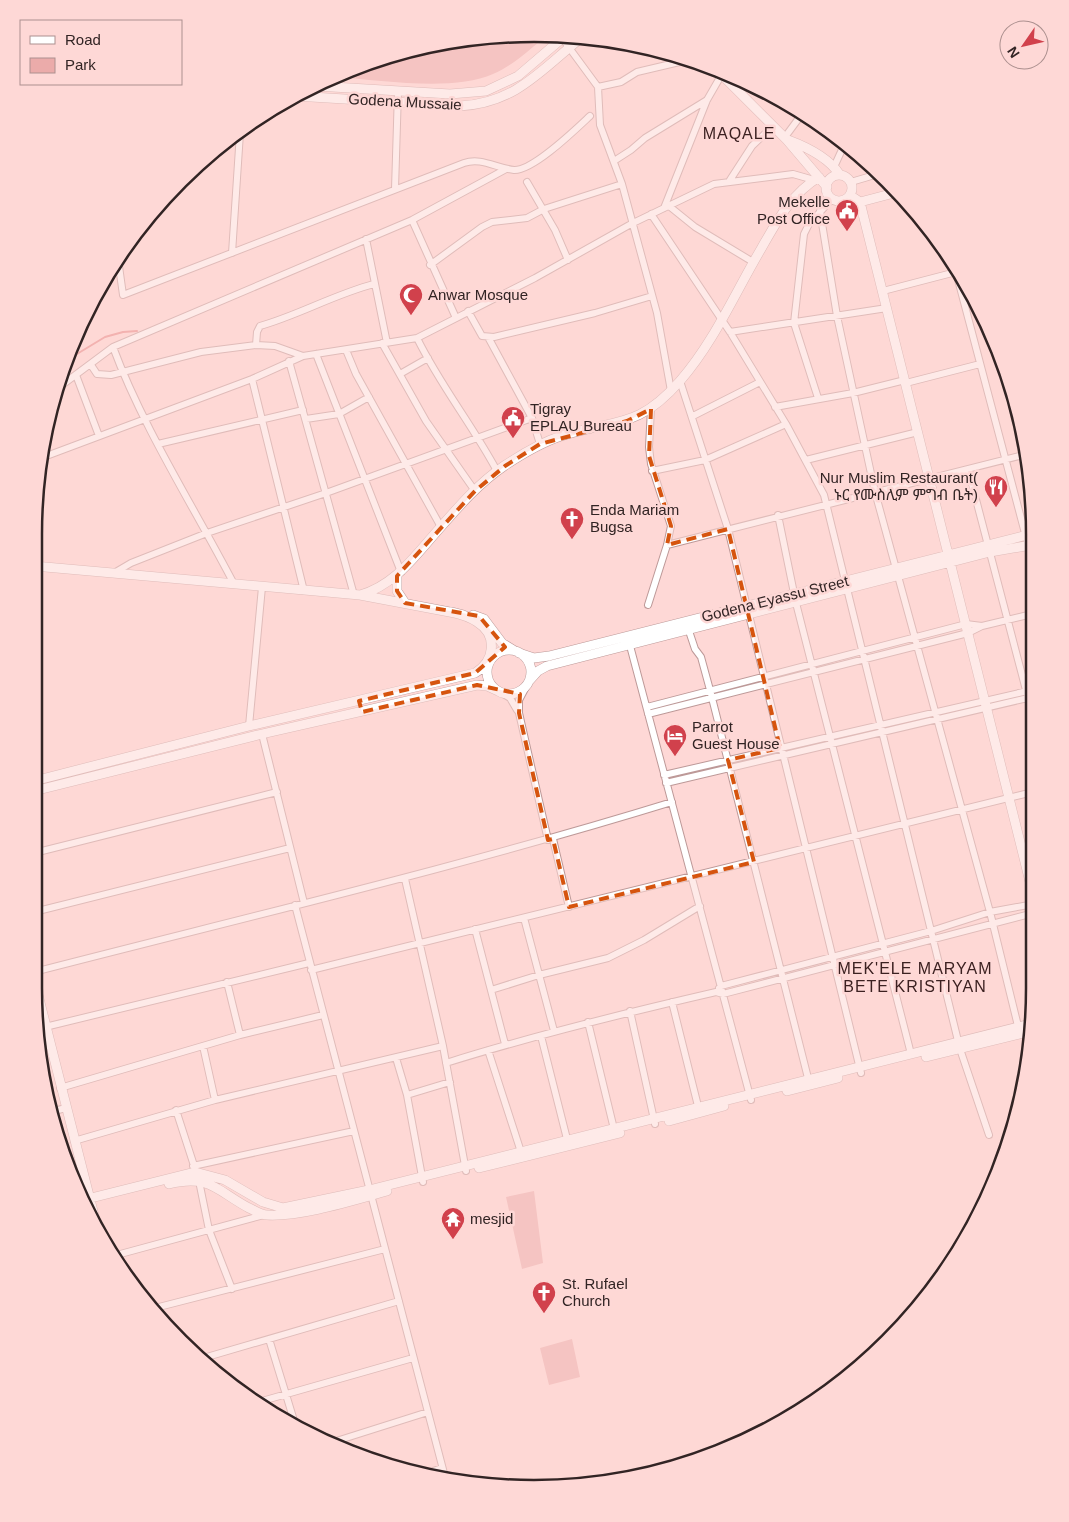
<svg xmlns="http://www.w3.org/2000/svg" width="1069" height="1522" font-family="Helvetica,'Noto Sans Ethiopic',sans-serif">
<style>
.green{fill:#ebabaa}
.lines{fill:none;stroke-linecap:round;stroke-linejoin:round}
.stream{stroke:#e68383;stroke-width:2}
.street-casing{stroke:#bd9998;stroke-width:8}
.secondary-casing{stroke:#bd9998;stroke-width:10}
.street{stroke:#fff;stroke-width:6}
.secondary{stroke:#fff;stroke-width:9}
.marked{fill:none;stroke:#d6540e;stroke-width:4;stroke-dasharray:10 6;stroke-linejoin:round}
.labels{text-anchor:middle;stroke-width:5;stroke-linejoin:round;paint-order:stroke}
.street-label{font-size:15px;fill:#322424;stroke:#fed8d6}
.poi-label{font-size:15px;fill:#322424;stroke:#fed8d6;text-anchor:start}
.neighbourhood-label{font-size:16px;letter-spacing:1px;fill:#3c2121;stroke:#fed8d6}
.rim{fill:none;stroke:#322424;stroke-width:2.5}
</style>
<rect width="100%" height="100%" fill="#fed8d6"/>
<path class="green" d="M546,36C529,50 514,65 493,74C454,92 380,80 336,77L373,60L469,38Z
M534,1191L543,1263L522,1269L506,1197Z
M572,1339L580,1377L549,1385L540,1348Z"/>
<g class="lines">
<path class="stream" d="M67,360L105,337L123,332L137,331"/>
<g class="street-casing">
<path id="street" d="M562,38L598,87L600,125L622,184L657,313L671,391
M598,87L621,82L637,72L688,60
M785,137L802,114
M614,161L631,150L645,138L707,100
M834,167L845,143
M730,180L752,146L773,126
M527,182L555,230L568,260
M851,182L878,174
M395,189L398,91
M669,206L695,227L753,262
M664,208L707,100L722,74
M820,211L837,316L875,492L990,912L1019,1030
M651,214L730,332L786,424L824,495L960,1049L989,1135
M412,220L456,318
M366,239L387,343
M232,253L240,133
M118,259L123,295L464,163C481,157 496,168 514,170C533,171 575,130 590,116
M430,265L482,227L492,222L527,218L544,209L622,184
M956,272L1031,556
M883,291L956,272
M468,311L482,336L494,337L595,313L652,296
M730,332L887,308
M488,337L532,418L540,444
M417,338C440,385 473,426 497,471
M382,343L426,421L475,491
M256,345L257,332L260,326C299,315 335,294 374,284
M113,347C143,428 194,507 234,584
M346,350L356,374L441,527
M316,354L401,572
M289,361L354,595
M91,365L97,374L111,375L201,352L256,345L275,346L303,356
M400,374L428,358
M76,375L99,436
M252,379L304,591
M680,381L728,529L861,1073
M906,383L980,364
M58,388L113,347L412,220L506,169
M818,398L794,323L804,234L809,224L832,199
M775,407L853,393L905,380
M693,416L760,382
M306,419L339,414L369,397
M158,444L303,410
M41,458L252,379L303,356L417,338L535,278L631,224L714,184L793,174L814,180
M806,460L918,432
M968,469L1032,713
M652,471L705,460L786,424
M778,515L796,603L911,1054
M667,545L1027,454
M114,573L131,563L207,533L326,493L532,418
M648,605L667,545L671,526L651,464L649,447L651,409
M982,626L966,624L647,707L648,714L968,633L982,626L1032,614
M689,631L695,649L701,657L710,690L809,1082
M629,642L751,1100
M527,685L519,700V713L548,840
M502,693L510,698L517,710
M249,726L262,587
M262,734L304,903
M664,775L1032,690
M666,783L1032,697
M553,839L569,907
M34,853L277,792
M405,879L443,1046L466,1171
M295,905L445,1477
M34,912L290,848
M524,918L554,1031
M475,929L505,1044
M311,970L1033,792
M34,972C247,917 461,867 672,802
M227,982L240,1035
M719,988L721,986L931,931L990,912L1034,904
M491,990L539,975L608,958L644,940L700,906
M672,1002L698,1106
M630,1011L655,1124
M588,1022L614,1129
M45,1027L309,963
M541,1036L568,1143
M203,1046L215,1100
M488,1050L521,1152
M396,1058L407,1095L423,1182
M446,1063C535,1035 625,1013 716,992L723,994L1034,913
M60,1088L240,1035L323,1015
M407,1095L450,1082
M176,1110L199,1181L209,1230L232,1289
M50,1112L66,1108
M74,1141L215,1100L443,1046
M193,1166L354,1131
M113,1256L264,1215
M155,1308L385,1249
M269,1339L295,1424
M200,1359L399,1301
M255,1403L413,1358
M330,1443L428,1412
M427,1473L442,1468"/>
</g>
<g class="secondary-casing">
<path id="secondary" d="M718,71L787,140L827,187
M316,86L450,94L486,91L518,76L566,35
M295,96L460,106C516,103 541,70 582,37
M788,140C807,147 829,158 840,175
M826 188a13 13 0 1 1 26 0a13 13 0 1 1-26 0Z
M851,196L860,202L1033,894
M860,202L898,192
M34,566L360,595L455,613
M397,576V591L405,603
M360,595C392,586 411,561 432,537C454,512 476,485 504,466C522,454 540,443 561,436C616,419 638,429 680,381C714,342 735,293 761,249C777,221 791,194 819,177
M473,615L484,619L502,643L515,651
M487 672a22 22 0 1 1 44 0a22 22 0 1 1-44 0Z
M519,653L534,658L549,656L1031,534
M529,681L538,671L547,666L990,552L1031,545
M34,781L249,726L475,673C495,661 498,635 477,622C469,616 460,614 451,612
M34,791L262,734L477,685L487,686L498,691
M34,979L97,1227
M926,1057L1032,1031
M787,1091L838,1078
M669,1121L724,1106
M479,1168L620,1133
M169,1184C210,1174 217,1191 249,1208C254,1210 261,1215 267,1215C301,1217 354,1200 387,1191
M83,1200L195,1172L225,1180L263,1202L283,1208L369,1190L1034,1023"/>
</g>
<use href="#street" class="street"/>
<use href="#secondary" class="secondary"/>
</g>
<path d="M0 0H1069V1522H0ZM651,409L649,456L671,526L667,545L728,529L780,748L728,760L754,862L569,907L553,839L548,840L519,713L520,694L477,685L362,712L359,701L475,673L505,647L479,616L405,603L397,591V576L475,491L505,466L540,444L627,421Z" fill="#fed8d6" fill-opacity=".55" fill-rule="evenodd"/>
<path class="marked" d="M651,409L649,456L671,526L667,545L728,529L780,748L728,760L754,862L569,907L553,839L548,840L519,713L520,694L477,685L362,712L359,701L475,673L505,647L479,616L405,603L397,591V576L475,491L505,466L540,444L627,421Z"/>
<defs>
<g id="civic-pin" transform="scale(1.25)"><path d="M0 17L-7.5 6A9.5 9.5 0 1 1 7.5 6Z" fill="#d1414c" stroke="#fed8d6"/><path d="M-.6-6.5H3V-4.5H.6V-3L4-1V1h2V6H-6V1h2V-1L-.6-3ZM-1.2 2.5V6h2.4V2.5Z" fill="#fff"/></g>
<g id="mosque-pin" transform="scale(1.25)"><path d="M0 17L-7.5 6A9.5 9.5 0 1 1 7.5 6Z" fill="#d1414c" stroke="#fed8d6"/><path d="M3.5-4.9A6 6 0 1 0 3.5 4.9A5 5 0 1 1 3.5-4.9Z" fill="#fff"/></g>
<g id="restaurant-pin" transform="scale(1.25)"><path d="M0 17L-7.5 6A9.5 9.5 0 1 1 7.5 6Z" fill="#d1414c" stroke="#fed8d6"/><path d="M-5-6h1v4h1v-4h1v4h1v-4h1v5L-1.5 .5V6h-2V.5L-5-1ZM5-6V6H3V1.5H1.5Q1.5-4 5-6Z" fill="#fff"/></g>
<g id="church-pin" transform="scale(1.25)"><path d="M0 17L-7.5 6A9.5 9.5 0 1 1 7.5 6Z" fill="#d1414c" stroke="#fed8d6"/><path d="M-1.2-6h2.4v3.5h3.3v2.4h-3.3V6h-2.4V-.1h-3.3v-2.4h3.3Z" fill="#fff"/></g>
<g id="hotel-pin" transform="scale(1.25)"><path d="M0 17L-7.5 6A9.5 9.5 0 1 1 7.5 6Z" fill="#d1414c" stroke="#fed8d6"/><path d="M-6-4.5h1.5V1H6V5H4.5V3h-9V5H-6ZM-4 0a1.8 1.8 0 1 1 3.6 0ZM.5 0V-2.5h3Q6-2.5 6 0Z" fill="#fff"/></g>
<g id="temple-pin" transform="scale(1.25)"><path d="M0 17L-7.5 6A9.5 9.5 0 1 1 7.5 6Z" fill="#d1414c" stroke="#fed8d6"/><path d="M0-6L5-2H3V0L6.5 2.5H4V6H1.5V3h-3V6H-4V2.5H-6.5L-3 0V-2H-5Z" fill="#fff"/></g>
</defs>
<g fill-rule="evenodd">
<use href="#civic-pin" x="847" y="211"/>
<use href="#mosque-pin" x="411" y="295"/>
<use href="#civic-pin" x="513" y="418"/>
<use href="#restaurant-pin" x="996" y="487"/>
<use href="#church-pin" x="572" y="519"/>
<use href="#hotel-pin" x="675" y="736"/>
<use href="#temple-pin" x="453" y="1219"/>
<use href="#church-pin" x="544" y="1293"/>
</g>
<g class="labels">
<g class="street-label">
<text transform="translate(405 102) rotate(3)" y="5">Godena Mussaie</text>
<text transform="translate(775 599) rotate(-14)" y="5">Godena Eyassu Street</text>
</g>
<g class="poi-label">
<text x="830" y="207" text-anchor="end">Mekelle<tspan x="830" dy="17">Post Office</tspan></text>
<text x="428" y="300">Anwar Mosque</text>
<text x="530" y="414">Tigray<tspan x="530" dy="17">EPLAU Bureau</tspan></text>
<text x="978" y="483" text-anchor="end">Nur Muslim Restaurant(<tspan x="978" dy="17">ኑር የሙስሊም ምግብ ቤት)</tspan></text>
<text x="590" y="515">Enda Mariam<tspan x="590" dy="17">Bugsa</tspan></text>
<text x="692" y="732">Parrot<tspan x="692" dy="17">Guest House</tspan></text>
<text x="470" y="1224">mesjid</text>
<text x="562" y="1289">St. Rufael<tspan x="562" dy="17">Church</tspan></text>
</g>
<g class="neighbourhood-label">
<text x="739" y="139">MAQALE</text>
<text x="915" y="974">MEK'ELE MARYAM<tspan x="915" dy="18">BETE KRISTIYAN</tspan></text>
</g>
</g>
<path d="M0 0H1069V1522H0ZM534 42H534A492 492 0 0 1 1026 534V988A492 492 0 0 1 534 1480H534A492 492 0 0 1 42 988V534A492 492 0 0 1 534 42Z" fill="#fed8d6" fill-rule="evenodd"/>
<path class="rim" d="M534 42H534A492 492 0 0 1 1026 534V988A492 492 0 0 1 534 1480H534A492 492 0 0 1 42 988V534A492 492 0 0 1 534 42Z"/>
<rect x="20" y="20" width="162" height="65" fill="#fed8d6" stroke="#ac908f"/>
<rect x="30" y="36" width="25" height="8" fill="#ffffff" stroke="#ac908f"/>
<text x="65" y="45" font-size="15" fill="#322424">Road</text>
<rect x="30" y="58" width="25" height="15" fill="#ebabaa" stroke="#ac908f"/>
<text x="65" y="70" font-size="15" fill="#322424">Park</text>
<g transform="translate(1024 45) rotate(236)"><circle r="24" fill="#fed8d6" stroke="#ac908f"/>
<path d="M0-4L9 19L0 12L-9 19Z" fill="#d1414c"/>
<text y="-8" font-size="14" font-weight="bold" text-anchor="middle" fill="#322424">N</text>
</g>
</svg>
